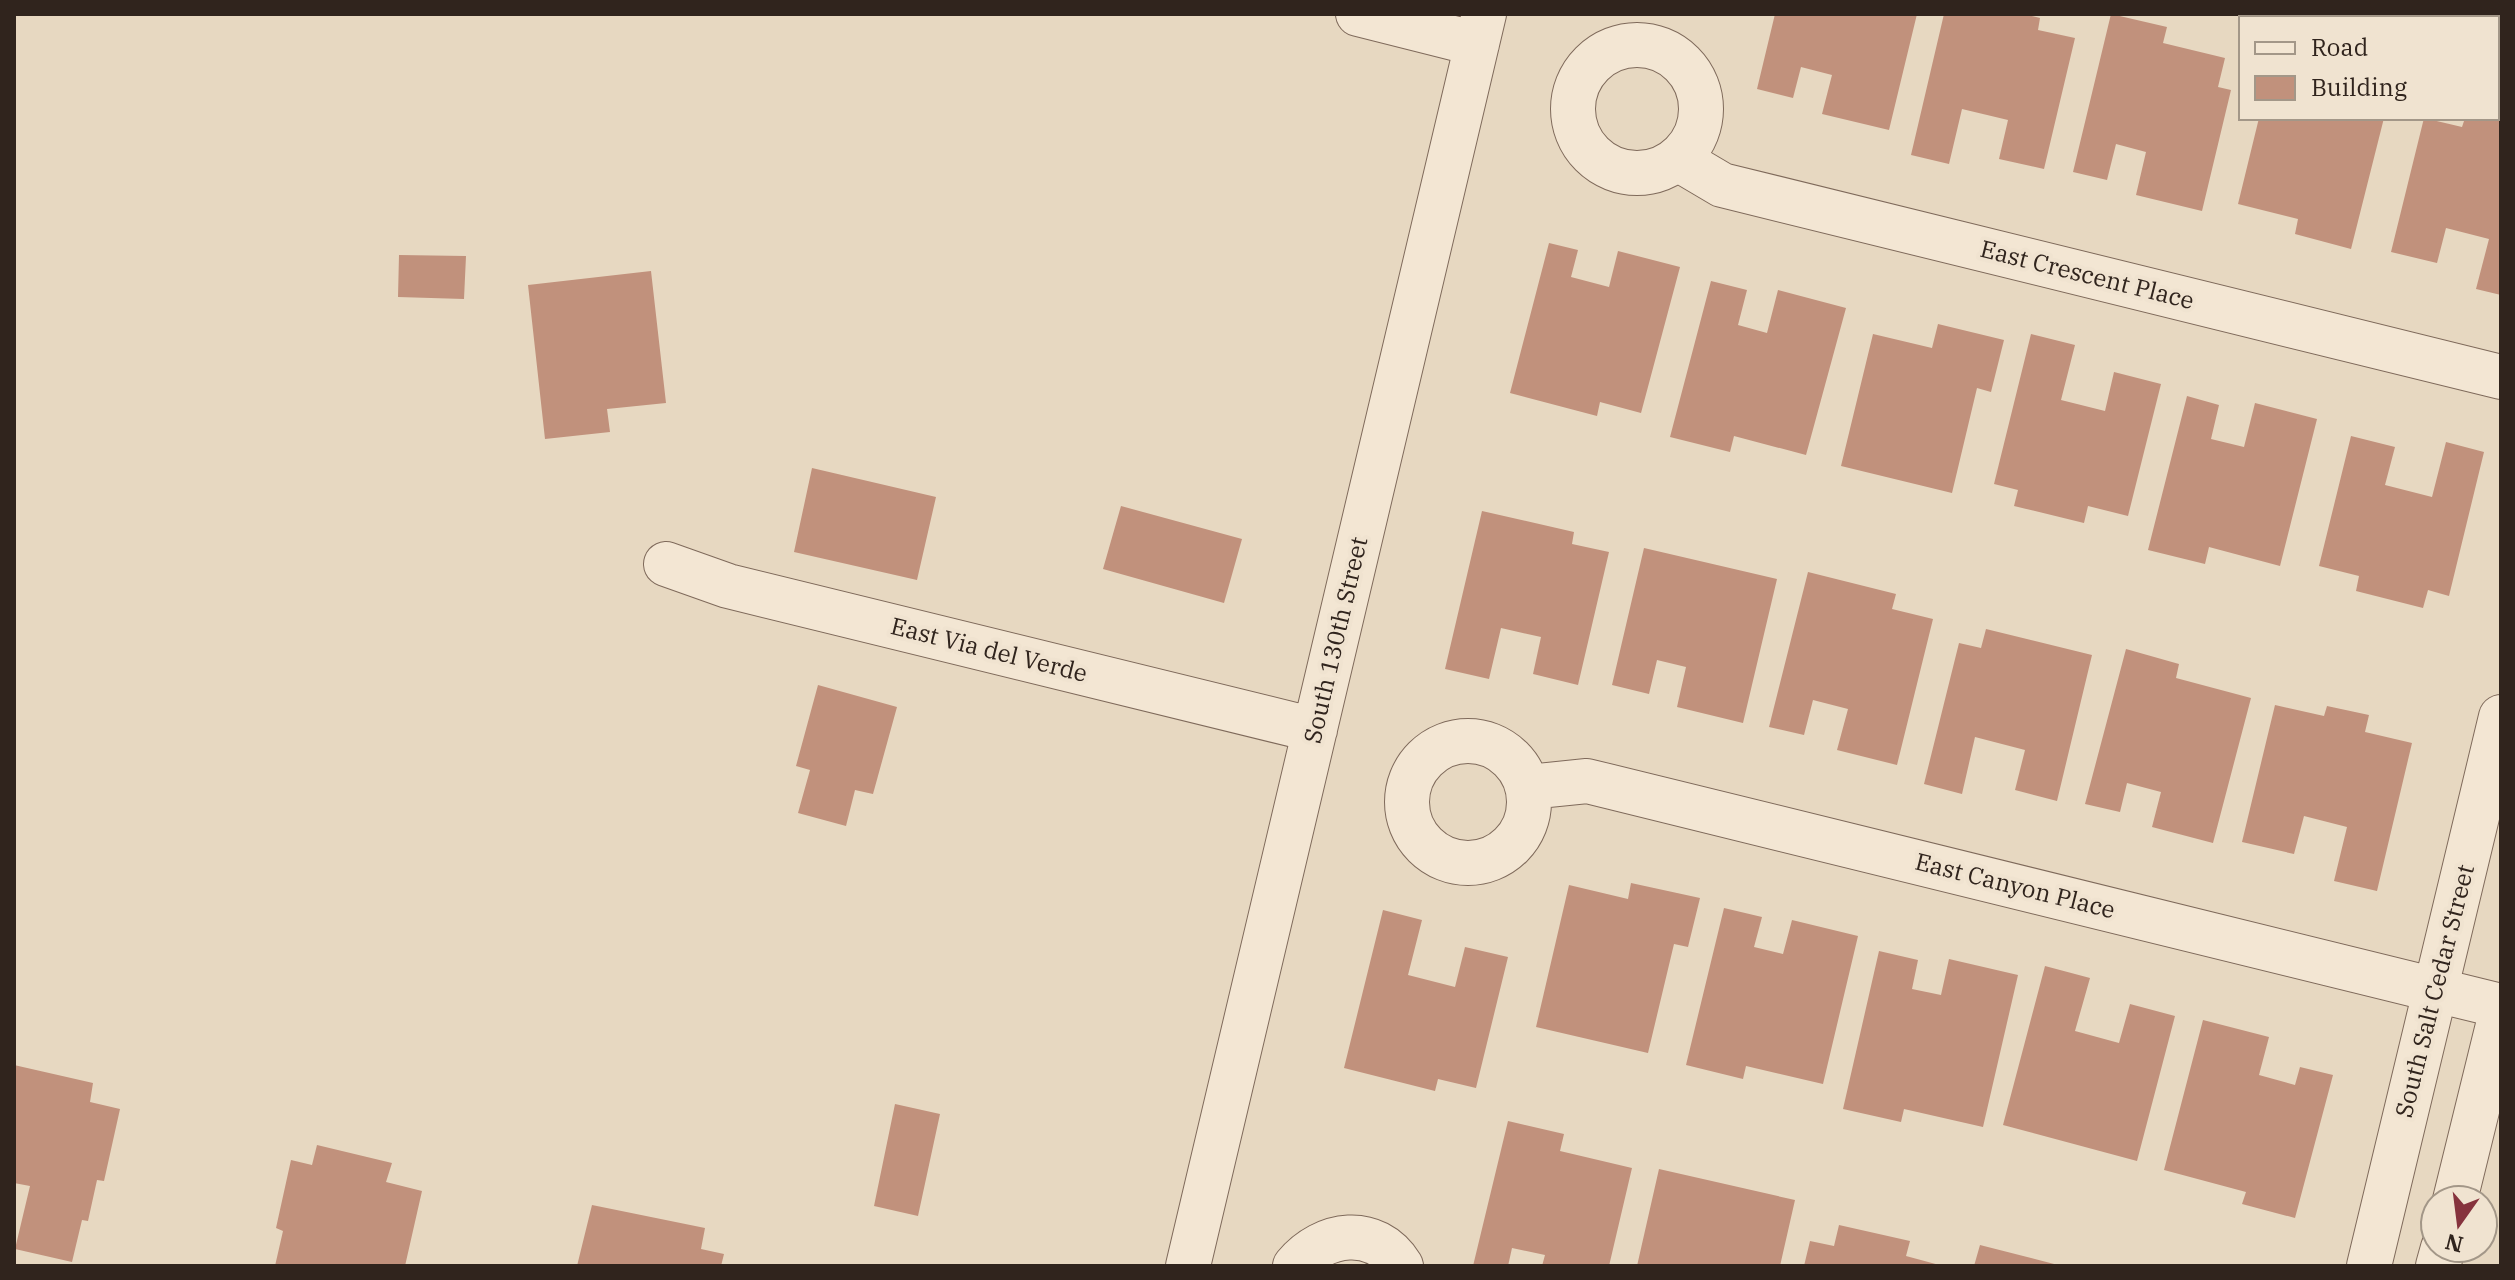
<svg xmlns="http://www.w3.org/2000/svg" width="2515" height="1280" font-family="'IBM Plex Serif',serif">
<style>
.building{fill:#c1917c}
.lines{fill:none;stroke-linecap:round;stroke-linejoin:round}
.minor-casing{stroke:#7f6a5b;stroke-width:46}
.minor{stroke:#f3e6d3;stroke-width:44}
.labels{text-anchor:middle;stroke-width:8;stroke-linejoin:round;paint-order:stroke}
.street-label{font-size:24px;fill:#30241d;stroke:#f0e3d0}
</style>
<rect width="100%" height="100%" fill="#e7d8c1"/>
<path class="building" d="M1775,14H1917L1889,130L1822,114L1832,75L1801,67L1793,98L1757,89Z
M1944,14H2023L2040,18L2038,30L2075,38L2044,169L1999,159L2008,120L1962,109L1949,164L1911,155Z
M2111,14L2167,27L2163,43L2225,58L2218,87L2231,90L2202,211L2136,195L2146,152L2116,144L2107,180L2073,172Z
M2259,118H2384L2351,249L2295,234L2298,219L2238,204Z
M2424,118L2462,127L2465,118L2501,121V295L2476,289L2489,239L2446,228L2437,263L2391,252Z
M1549,243L1578,250L1571,277L1609,287L1618,251L1680,267L1641,413L1600,402L1597,416L1510,393Z
M399,255L466,256L464,299L398,297Z
M651,271L666,403L607,409L610,432L545,439L528,285Z
M1711,281L1747,290L1738,325L1767,333L1778,290L1846,308L1806,455L1734,436L1730,452L1670,437Z
M1938,324L2004,340L1991,392L1977,388L1952,493L1841,466L1873,334L1932,348Z
M2031,334L2075,345L2061,400L2105,411L2114,372L2161,384L2128,516L2088,506L2084,523L2014,506L2018,490L1994,484Z
M2187,396L2219,405L2211,439L2244,447L2255,403L2317,419L2280,566L2209,547L2205,564L2148,550Z
M2351,436L2395,447L2385,485L2432,497L2446,442L2484,452L2449,596L2428,590L2423,608L2356,591L2359,576L2319,566Z
M812,468L936,497L917,580L794,552Z
M1121,506L1242,539L1224,603L1103,569Z
M1482,511L1574,532L1572,544L1609,552L1578,685L1533,674L1541,637L1501,628L1489,679L1445,669Z
M1644,548L1777,579L1743,723L1677,707L1686,667L1657,660L1649,694L1612,685Z
M1808,572L1896,594L1892,609L1933,619L1897,765L1837,750L1848,709L1813,700L1804,735L1769,727Z
M1986,629L2092,655L2057,801L2015,790L2025,750L1975,737L1962,794L1924,784L1959,643L1981,648Z
M2126,649L2179,664L2176,678L2251,698L2213,843L2152,827L2161,792L2127,783L2120,812L2085,804Z
M818,685L897,707L873,794L855,790L846,826L798,813L810,770L796,766Z
M2275,705L2324,716L2327,706L2369,715L2365,732L2412,743L2377,891L2334,881L2347,827L2304,816L2294,854L2242,842Z
M1631,883L1700,898L1688,947L1674,944L1648,1053L1536,1027L1569,885L1628,899Z
M1724,908L1762,917L1754,947L1783,954L1792,920L1858,936L1823,1084L1746,1066L1743,1079L1686,1065Z
M1383,910L1422,920L1408,975L1455,987L1465,947L1508,957L1476,1088L1438,1079L1435,1091L1344,1068Z
M1879,951L1918,960L1912,989L1941,995L1949,959L2018,975L1983,1127L1904,1109L1901,1122L1843,1109Z
M2045,966L2090,978L2075,1031L2119,1043L2130,1004L2175,1016L2137,1161L2003,1125Z
M2203,1020L2269,1037L2259,1075L2295,1085L2300,1067L2333,1075L2295,1218L2242,1204L2246,1192L2164,1170Z
M14,1065L93,1083L90,1102L120,1109L104,1181L97,1180L88,1221L82,1220L72,1262L15,1249L30,1186L14,1183Z
M895,1104L940,1114L918,1216L874,1206Z
M1508,1121L1564,1134L1560,1151L1632,1168L1609,1266H1542L1545,1255L1512,1248L1508,1266H1473Z
M317,1145L392,1163L386,1182L422,1191L405,1266H275L283,1231L276,1228L291,1160L312,1165Z
M1659,1169L1795,1200L1780,1266H1637Z
M592,1205L705,1228L701,1249L724,1254L721,1266H577Z
M1839,1225L1910,1241L1906,1256L1943,1266H1804L1810,1241L1834,1246Z
M1980,1245L2058,1265V1266H1974Z"/>
<g class="lines">
<g class="minor-casing">
<path id="minor" d="M1358,14L1477,44
M1573 109a64 64 0 1 1 128 0a64 64 0 1 1-128 0Z
M1678,159L1722,185L2501,377
M666,564L728,586L1315,730
M1407 802a61 61 0 1 1 122 0a61 61 0 1 1-122 0Z
M1528,787L1587,781L2501,1006
M2455,1200L2501,1013
M1188,1266L1484,14
M1295,1266C1323,1232 1375,1224 1401,1266
M2369,1266L2501,717
M2438,1266L2443,1248"/>
</g>
<use href="#minor" class="minor"/>
</g>
<g class="labels">
<g class="street-label">
<text transform="translate(2087 275) rotate(14)" y="8">East Crescent Place</text>
<text transform="translate(1336 640) rotate(-77)" y="8">South 130th Street</text>
<text transform="translate(989 650) rotate(14)" y="8">East Via del Verde</text>
<text transform="translate(2015 886) rotate(14)" y="8">East Canyon Place</text>
<text transform="translate(2435 991) rotate(-76)" y="8">South Salt Cedar Street</text>
</g>
</g>
<rect width="2515" height="1280" fill="none" stroke="#30241d" stroke-width="32"/>
<rect x="2239" y="16" width="260" height="104" fill="#f0e3d0" stroke="#a39788" stroke-width="2"/>
<rect x="2255" y="42" width="40" height="12" fill="#f3e6d3" stroke="#a39788" stroke-width="2"/>
<text x="2311" y="56" font-size="24" fill="#30241d">Road</text>
<rect x="2255" y="76" width="40" height="24" fill="#c1917c" stroke="#a39788" stroke-width="2"/>
<text x="2311" y="96" font-size="24" fill="#30241d">Building</text>
<g transform="translate(2459 1224) rotate(194)"><circle r="38" fill="#f0e3d0" stroke="#a39788" stroke-width="2"/>
<path d="M0-6L14 30L0 20L-14 30Z" fill="#86333d"/>
<text y="-12" font-size="22" font-weight="bold" text-anchor="middle" fill="#30241d">N</text>
</g>
</svg>
